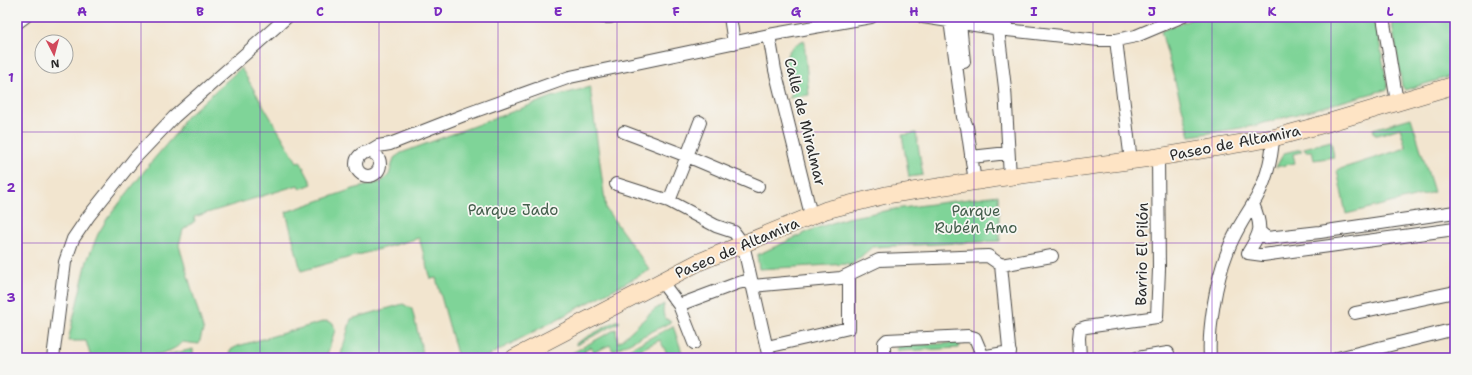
<svg xmlns="http://www.w3.org/2000/svg" width="1472" height="375" font-family="'Shantell Sans',sans-serif">
<style>
.green{fill:#7fd498;stroke:#558062}
.lines{fill:none;stroke-linecap:round;stroke-linejoin:round}
.street-casing{stroke:#494744;stroke-width:14}
.secondary-casing{stroke:#494744;stroke-width:18}
.street{stroke:#fff;stroke-width:12}
.secondary{stroke:#fee4c5;stroke-width:17}
.grid{fill:none;stroke:#7b2cbf;stroke-width:1;stroke-opacity:0.55}
.labels{text-anchor:middle;stroke-width:3.5;stroke-linejoin:round;paint-order:stroke}
.street-label{font-size:15px;fill:#2b2b2b;stroke:#f6f6f2}
.park-label{font-size:15px;fill:#445e4c;stroke:#f6f6f2}
.neatline{fill:none;stroke:#7b2cbf;stroke-width:1.5}
.grid-label{font-size:13px;text-anchor:middle;font-weight:bold;fill:#7b2cbf}
</style>
<rect width="100%" height="100%" fill="#f6f6f2"/>
<filter id="ink" filterUnits="userSpaceOnUse"><feTurbulence type="fractalNoise" baseFrequency=".025" numOctaves="2"/><feDisplacementMap in="SourceGraphic" scale="8" xChannelSelector="R" yChannelSelector="G"/><feConvolveMatrix kernelMatrix="1 2 1 2 8 2 1 2 1" color-interpolation-filters="sRGB"/></filter>
<filter id="wash" filterUnits="userSpaceOnUse"><feTurbulence type="fractalNoise" baseFrequency=".012" numOctaves="4" result="noise"/><feDisplacementMap in="SourceGraphic" scale="16" xChannelSelector="R" yChannelSelector="G"/><feGaussianBlur stdDeviation="0.9" result="paint"/><feColorMatrix in="noise" values="0 0 0 0 0 0 0 0 0 0 0 0 0 0 0 0 0 1.4 0 .05"/><feComposite in="paint" operator="in"/></filter>
<g filter="url(#wash)">
<rect width="100%" height="100%" fill="#f2e5cf"/>
<path class="green" d="M1197,17H1375L1388,89L1253,126L1190,136L1161,31Z
M1391,17H1455V75L1405,90L1402,86Z
M804,40L809,95L789,98L792,93C786,70 777,52 804,40Z
M241,68L297,162L300,161L312,184L300,189L298,185L194,217L195,221L183,230L179,245L204,332L202,333L199,344L182,342C167,361 114,358 91,358L86,341H68L87,261L98,234L107,219L153,160L177,132L183,120Z
M590,87L606,209L650,270L484,358H458L436,278L431,279L419,238L301,271L286,212L353,189L381,182L389,175L394,158L401,153L552,97Z
M1411,118L1434,192L1346,214L1337,170L1406,148L1400,128L1378,135H1375L1373,129Z
M916,133L923,175L909,177L902,135Z
M1331,141L1334,157L1314,160L1312,151H1305L1304,148Z
M1301,149V152L1293,154L1295,163L1276,167L1284,153Z
M998,195L1000,241L872,247L849,267L848,264L759,269L757,255L814,229L847,218L895,209Z
M403,304L412,309L424,358H340L351,319Z
M664,304L663,311L664,317L671,322L613,351L610,345L594,352L591,347L584,350L587,356L582,358H563L616,329L618,343L654,310Z
M618,320L620,322L576,345V343Z
M326,321L333,323L335,330L326,358H228L230,350L238,346Z
M673,326L684,358H669L660,340L625,357L623,352Z
M958,343L960,345L959,348L899,351L896,349L898,346Z
M193,349V355L182,358H168L170,354Z"/>
</g>
<g filter="url(#ink)">
<g class="lines">
<g class="street-casing">
<path id="street" d="M603,17H610
M730,17L734,43
M923,17L1007,30L1099,40H1116L1136,36L1181,17
M1006,17L1007,30
M1383,17L1397,102
M950,20L963,117L967,127L975,182
M17,23L25,17
M960,23L964,62
M998,29L1005,88L1010,177
M769,35L775,70L811,215
M1116,40L1131,161
M624,132L687,156L700,122
M356 164a12 12 0 1 1 24 0a12 12 0 1 1-24 0Z
M368,152L378,146L390,144L464,115L570,77L769,35L871,17
M971,157L1008,153
M616,184L669,201
M758,186L687,156L669,201L716,226L734,232L743,244L769,358
M1253,204C1263,228 1261,232 1248,253L1263,255L1455,229
M1260,232L1267,238L1320,232L1455,212
M1001,265L1010,358
M661,281L679,305L694,343
M752,286L841,278L879,260L988,256L1001,265L1052,256
M679,305L738,283L751,280
M1355,313L1455,292
M767,347L849,328V276
M53,358L65,262L73,239L88,217L135,158L174,117L287,17
M884,358V343L887,340L968,336L975,338L983,357
M975,358L1010,352
M1080,358L1079,338L1080,329L1086,327L1157,317L1159,269L1158,157
M1137,358L1168,353
M1210,358C1208,328 1216,281 1227,253C1233,235 1243,220 1253,204C1265,185 1272,160 1273,138
M1338,358L1455,329"/>
</g>
<g class="secondary-casing">
<path id="secondary" d="M514,358L699,262L826,210L886,195L991,179L1158,157L1273,138L1317,126L1455,85"/>
</g>
<use href="#street" class="street"/>
<use href="#secondary" class="secondary"/>
</g>
</g>
<path class="grid" d="M141,17V358M260,17V358M379,17V358M498,17V358M617,17V358M736,17V358M855,17V358M974,17V358M1093,17V358M1212,17V358M1331,17V358M17,132H1455M17,243H1455"/>
<g class="labels">
<g class="street-label">
<text transform="translate(805 122) rotate(76)" y="5">Calle de Miralmar</text>
<text transform="translate(1235 143) rotate(-11)" y="5">Paseo de Altamira</text>
<text transform="translate(737 248) rotate(-23)" y="5">Paseo de Altamira</text>
<text transform="translate(1142 254) rotate(-89)" y="5">Barrio El Pilón</text>
</g>
<g class="park-label">
<text x="513" y="215">Parque Jado</text>
<text x="976" y="216">Parque<tspan x="976" dy="17">Rubén Amo</tspan></text>
</g>
</g>
<rect width="1472" height="375" fill="none" stroke="#f6f6f2" stroke-width="44"/>
<g transform="translate(54 54) rotate(174)"><circle r="19" fill="#f6f6f2" stroke="#a5a5a2"/>
<path d="M0-3L7 15L0 10L-7 15Z" fill="#d1495b"/>
<text y="-6" font-size="11" font-weight="bold" text-anchor="middle" fill="#2b2b2b">N</text>
</g>
<rect x="22" y="22" width="1428" height="331" class="neatline"/>
<g class="grid-label">
<text x="82" y="16">A</text>
<text x="200" y="16">B</text>
<text x="320" y="16">C</text>
<text x="438" y="16">D</text>
<text x="558" y="16">E</text>
<text x="676" y="16">F</text>
<text x="796" y="16">G</text>
<text x="914" y="16">H</text>
<text x="1034" y="16">I</text>
<text x="1152" y="16">J</text>
<text x="1272" y="16">K</text>
<text x="1390" y="16">L</text>
<text x="11" y="82">1</text>
<text x="11" y="192">2</text>
<text x="11" y="302">3</text>
</g>
</svg>
